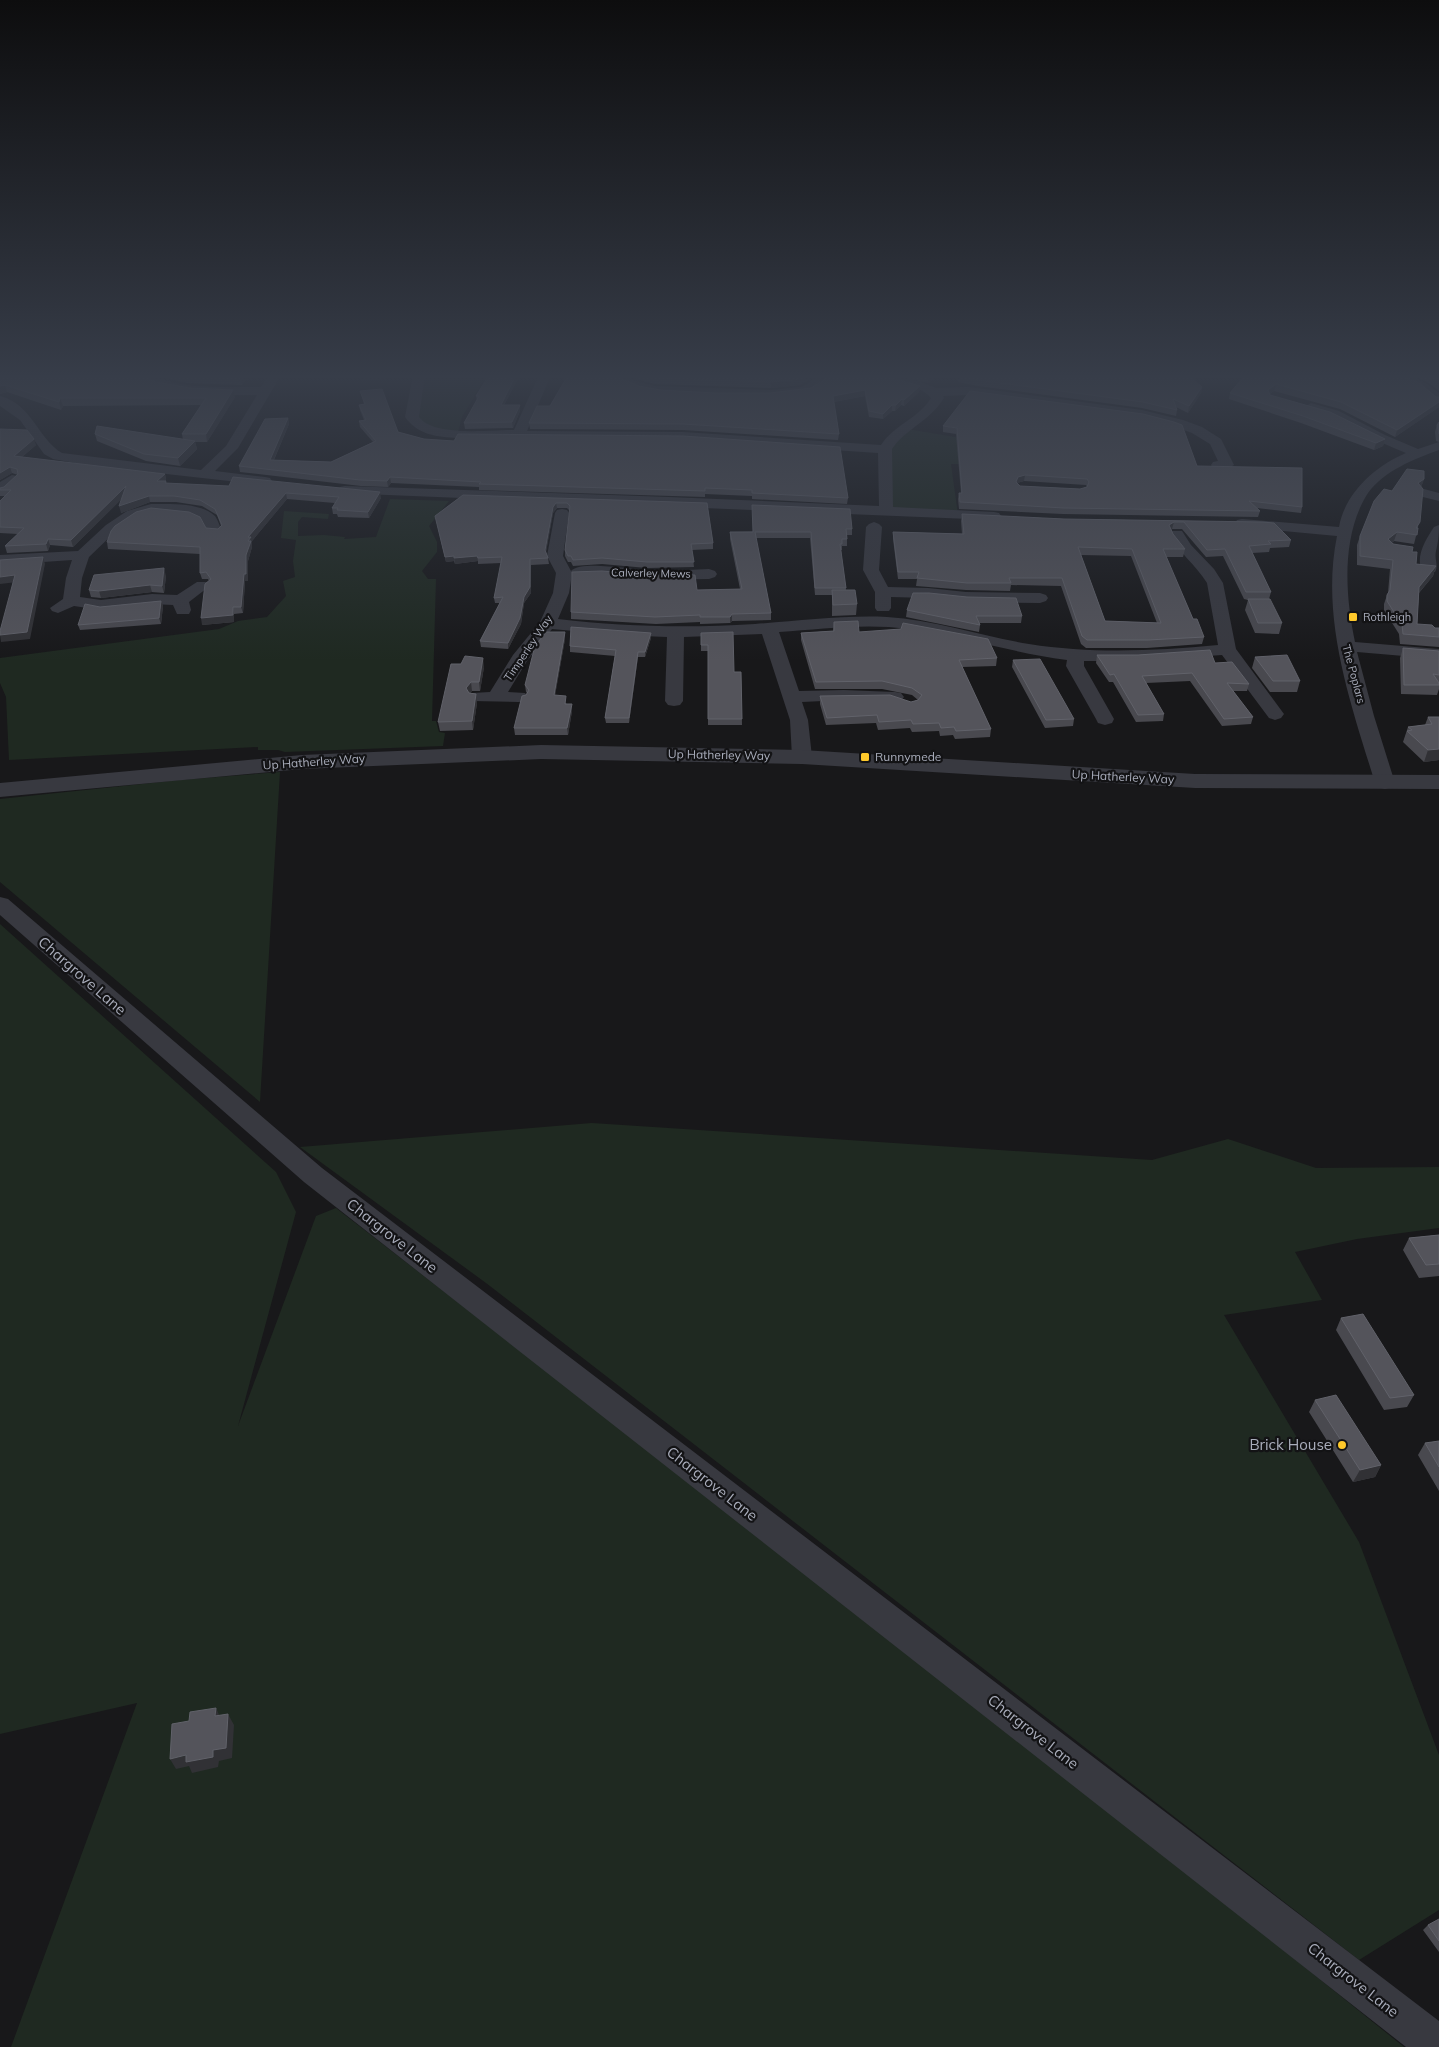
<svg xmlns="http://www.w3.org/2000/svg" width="1439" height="2047" font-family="Mulish,sans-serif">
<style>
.green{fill:#1f2921}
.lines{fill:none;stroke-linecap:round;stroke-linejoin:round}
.minor{fill:#383940;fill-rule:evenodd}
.tertiary{fill:#383940;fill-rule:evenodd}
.wall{fill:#49494f;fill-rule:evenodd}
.shaded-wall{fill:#313135}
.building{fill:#54545b;stroke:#61626a;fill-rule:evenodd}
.poi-dot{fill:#ffc92b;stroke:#131315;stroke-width:2}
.labels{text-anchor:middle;stroke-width:4.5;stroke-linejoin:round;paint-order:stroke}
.far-street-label{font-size:11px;fill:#a9adbb;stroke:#131315}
.far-poi-label{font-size:11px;fill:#a9adbb;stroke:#131315;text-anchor:start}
.street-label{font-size:12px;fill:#a9adbb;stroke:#131315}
.poi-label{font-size:12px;fill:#a9adbb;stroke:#131315;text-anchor:start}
.near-street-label{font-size:15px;fill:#a9adbb;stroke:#131315}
.near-poi-label{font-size:15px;fill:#a9adbb;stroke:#131315;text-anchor:end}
</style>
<rect width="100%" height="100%" fill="#18181a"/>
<path class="green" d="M419,375H487L462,417L458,432L429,430L412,413Z
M907,429L967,439L992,464H951L958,515L886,511L887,444Z
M390,499L449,501L429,526L437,542V552L422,571L428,579H436L432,721H436L439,732L445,733L443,746L285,752L278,750H258V747L9,760L6,697L0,683V658L219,629L238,621L267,617L286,596L283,581L295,577L293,561L296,540L281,538L284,511L329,514L328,519L302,517L298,522V536L324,535L345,537L344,539L376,537Z
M280,772L260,1102L0,882V799L180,780Z
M0,924L276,1172L296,1212L238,1426L316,1216L336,1208L991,1715L1404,2047H11L137,1703L0,1734Z
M592,1123L1152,1160L1228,1139L1316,1168L1439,1167V1228L1357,1239L1295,1252L1322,1300L1224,1315L1359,1542L1439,1755V1910L1359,1960L486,1283L300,1147Z"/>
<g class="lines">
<path class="minor" d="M135,375C153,373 169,383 187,385C212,388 237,387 261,387L269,375H281L238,448L215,471L265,477L270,478L272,481L270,484L265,485L86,465L53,459L44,454L20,420L0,406V396C32,404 38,439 62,453L201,470L226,446L257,395C229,395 153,397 135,375Z
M413,375H425L419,417C434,437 490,430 514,430L539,375H551L527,431L683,432L881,445C894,425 919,418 931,398C918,381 876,381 856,379L850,375H887L918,381L936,388L968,387L984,389L1142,410L1183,420L1202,427L1221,439L1234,465L1227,469L1213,468L1211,465L1213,462L1218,461L1210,444L1192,433L1173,426L1142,418L968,395L943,396L944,398C929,422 905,429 892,449L893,507L994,512L999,513L1001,516L999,519L994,520L340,493L338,490L340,487L345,486L669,497L879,506L878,453L683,440L458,438C437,437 418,435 405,417Z
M616,375H628L635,381L655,386L771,390L801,387L809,383L817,375H830C824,384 817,390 806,393C779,401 650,399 626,386C621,384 618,380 616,375Z
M1390,375C1410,373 1424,380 1439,393V403L1434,402L1417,387L1392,378Z
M1311,403L1339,411L1385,435L1418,449L1439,442V450C1414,459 1384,471 1368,493C1341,535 1345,595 1355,642L1439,649V659L1357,652L1374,716L1395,783L1392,787L1385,789L1378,787L1375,783C1351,704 1320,619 1337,536L1242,527L1237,526L1235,523L1237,520L1242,519L1339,527C1345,493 1375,466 1406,453C1372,440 1341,420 1306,410L1305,407Z
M12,475L17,476L19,479L5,492L0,493V482Z
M1424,489L1439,493V501L1419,496L1417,493L1419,490Z
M151,504C170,504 200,502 215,516C218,520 220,527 222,531L219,534H209L203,522L191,516L152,512L137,517L116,531L89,557L82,578L80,597L101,600L152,594L177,595L197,582H209L211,585L189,602L191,610L189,614H177L173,605L152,604L101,610L74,606L58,613L52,611L50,608L63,599L66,578L72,560L0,565V555L78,551L106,525L127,511Z
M562,509L567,510L569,513L563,556L571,571C582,560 630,570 647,570C667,571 688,570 709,569L715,571L717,574L715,577L709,579L647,580L602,576L578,577L572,574L569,593L558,619C624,627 689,628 755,624C799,621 843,615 887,617C936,620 981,636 1029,644C1092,654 1154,651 1218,645L1207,583C1196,565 1179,553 1169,534L1172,531H1182L1191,545L1214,569L1223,583L1236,649L1284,714L1281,718L1275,720L1269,718L1222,655L1136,661H1084V666L1114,719L1112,723L1105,725L1098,723L1096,719L1066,666L1067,660C1013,653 962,636 909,629C866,623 822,629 779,632L799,691L844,690L895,692L901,693L904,697L901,701L895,702L844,700L802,702L808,720L812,757L809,761L802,763L795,761L792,757L790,720L762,634L684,637L683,701L680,705L674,706L668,705L665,701L667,637L618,635L552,629L527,661L508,692L525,693L528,697L525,701L519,702L472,701L469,697L472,693L490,692L513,655L540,622L553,593L556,573L547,556L555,513L557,510Z
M874,522L879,524L882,527L879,570L888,587L928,588L966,592L1040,593L1046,595L1048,598L1046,601L1040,603L966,602L928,598L891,597V608L889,611H877L875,608V592L863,570L866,527L869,524Z
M1439,525C1439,535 1438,542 1436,551C1434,559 1439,565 1435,572H1423C1414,558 1426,539 1434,527Z
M0,897L8,899L322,1168L1439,2021V2047H1406L304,1182L0,915Z"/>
<path class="tertiary" d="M541,745L802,750L1195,774L1439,775V789L1195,788L802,764L541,759L302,769L0,797V783L302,755Z"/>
</g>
<path class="wall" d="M0,375L141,376L156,382L235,397L207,442H195L197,449L180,466L146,461L97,441L95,434L183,440L182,434L201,405L63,406L61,410L7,392L0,394Z
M153,375H248L242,385L187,383Z
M489,375H520L504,405L520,411L513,428L465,429L464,423L477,401L476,396Z
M559,375H618L620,378L639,386L660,390L715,393H770L920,386L919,392L904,406L901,405L895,411H892L883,419L869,417L865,396L834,402L839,434L838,440L683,430L530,429L529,423L550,406L565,380Z
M630,375H815L800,385L771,388L655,384L636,379Z
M893,375H936L928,383Z
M1245,375L1439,397V407L1395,437L1340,409L1274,391L1270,394V395L1385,439L1383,446L1374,450L1301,423L1229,399L1230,393Z
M1407,375H1439V391L1429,383L1417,377Z
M959,376L1202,387L1201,393L1188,413L1176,407L1177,410L1176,416L1142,408L978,386L958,382Z
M360,391L398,432L424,439L848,498L847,504L752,499V496L705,494V497L479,490V487L391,483L388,487L361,486L240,472L239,466L288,418L289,424L274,460L331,462L373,442L360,427L359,421L364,420L360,410L359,405L364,404Z
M1439,422V442L1436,441L1435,432L1437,425Z
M943,426L1197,466L1302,507L1301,513L1257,508L1260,511L1258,517L1063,514L959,509L958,499L959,493H961L956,434L943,432ZM1024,481L1086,485L1087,487L1080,489L1020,486L1017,483Z
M0,429L36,445L22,457L165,474L166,480L165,481L167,483L381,498L369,518L338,517L337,514H333L332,508L335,503L287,499L252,541V547L248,561V581H245L243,613L234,614V622L202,625L209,581L208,579H202L200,573V554L108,549L107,542L206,528L218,529L221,526L217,515L202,506L176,502H150L121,513L122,498L73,547L50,545L48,551L7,553L5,546L18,534L0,533V501L5,496H0V488L4,487L18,475L12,473L0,480Z
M1424,479L1421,487L1418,528L1414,544L1394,541L1392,543L1412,552L1416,564L1436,566L1433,576L1419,593L1417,624L1435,628H1439V647L1400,644L1399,634L1384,610V604L1387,595L1388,593L1390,569L1357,565V545L1360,536L1392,491Z
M463,495L707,503L713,543V549L692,550L694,567L647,568L602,564L573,566L571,562H568L565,556V550L570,511L567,508H557L553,513L546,552L548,558L549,564L531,565V593L524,603L521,624L508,649L481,647L480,641L500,603H495L494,598L501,563L478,564V561L455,564L454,561L446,562L435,516Z
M962,514L1064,519L1262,522L1291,540L1289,547L1270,548L1269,552L1252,553L1271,592L1269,599L1282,623L1279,634L1255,633L1245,610L1248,600L1244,599L1223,556L1206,557L1182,529H1172L1171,530L1173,534L1185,549L1183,557H1166L1193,619L1204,637L1202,644L1147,648H1086L1081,644L1061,586L1011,585L1010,591L966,590L916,586L917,579H898L893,539V532L962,534L961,521ZM1081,555L1131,556L1157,623L1105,621Z
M852,529V535H847V546H842V550H841L846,590L857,604L856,615L832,616V595H815L810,538H756L771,613V620L732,621L730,623L700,624V622L656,624L571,619V612L697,590L740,589L730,539V532Z
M166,576L164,593L152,592L101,598L91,597L89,590Z
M161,601L163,606L161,624L80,630L78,625L100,607Z
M907,610L1022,616L1021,623H980V625L979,632L906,617Z
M834,622L859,632L997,658L996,666L962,667L991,729L990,737L955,739L953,735L940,736L939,731L912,732L910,728L878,730L876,723L826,725L820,704V696L911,702L918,700L912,695L882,689H815L801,640V633L833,631Z
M565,632V639L555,695L567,704L572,711L568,735H515L514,728L527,693L526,692L525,685Z
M651,633V638L645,657H638L629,723H606L605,718L615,656L570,652V646Z
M701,633L734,672H741L742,725H708V651H701Z
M1403,648L1439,651V689L1437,695L1401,694L1400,658Z
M1097,655L1215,663L1249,684L1247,691H1233L1253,717L1251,724L1222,726L1190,681L1146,683L1164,714L1163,721L1136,722L1113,682H1109L1096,663Z
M1255,657L1300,681L1297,692H1270L1252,668Z
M1013,660L1074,719L1073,726L1045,728L1012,667Z
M484,667L480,691H472L470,693L476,694L477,703L473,730L440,731L438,722Z
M1428,717H1439V760L1424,762L1403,742L1408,727L1425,725Z
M1439,1235V1276L1419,1278L1403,1250L1409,1238Z
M1341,1318L1414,1395L1407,1407L1384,1410L1336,1330Z
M1315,1400L1381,1465L1375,1477L1353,1482L1309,1412Z
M1439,1441V1491L1418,1455L1425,1443Z
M1439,1919V1952L1423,1930L1428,1925Z"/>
<path class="shaded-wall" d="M242,375H248L242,385L240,378Z
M379,375H385V379L362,381L361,376Z
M516,375H520L501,410V405Z
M807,375H815L800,385L771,388V382Z
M931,375H936L928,383V377Z
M1276,384L1274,391L1266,396L1268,390Z
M5,385L7,392L0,394V386Z
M920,386L919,392L904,406V400Z
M1202,387L1201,393L1188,413L1189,406Z
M233,390L235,397L207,442L206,434Z
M865,390V396L833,402V396Z
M60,398L63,406L61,410L59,402Z
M902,399L901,405L895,411L896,405Z
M1439,402V407L1395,437L1397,430Z
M520,405V411L513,428L512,422Z
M892,405V411L883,419V414Z
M288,418L289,424L271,466L270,460Z
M34,439L36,445L16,462L14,456Z
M1385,439L1383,446L1374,450L1376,443Z
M195,441L197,449L180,466L178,458Z
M10,467L12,473L0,480V473Z
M165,474L166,480L159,487L157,481Z
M1025,475L1024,481L1017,483L1016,482L1018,477Z
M390,477L391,483L388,487L387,481Z
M1424,479L1421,488L1418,483Z
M126,486L128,493L73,547L71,540Z
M380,492L381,498L369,518L368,512Z
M286,493L287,499L252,541V547L248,561V581H245L243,613L241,607L248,537Z
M149,496L150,502L121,513L119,506Z
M556,503L557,508L553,513L545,556V550L553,507Z
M1174,522L1172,529L1168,533L1169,525Z
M1397,532L1394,541L1385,548L1388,539Z
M48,539L50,545L48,551L46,544Z
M454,556V561L446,562L445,557Z
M477,556L478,561L455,564L454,558Z
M43,557L45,564L30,639L1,642L0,635Z
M530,559L531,593L524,603L521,624L508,649V643L524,597Z
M1436,566L1433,576L1416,596L1419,587Z
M164,568L166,576L164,593L162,586Z
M15,575L17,582L0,584V577Z
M150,585L152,592L101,598L99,591Z
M161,601L163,606L161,624L159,618Z
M233,607L234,614V622L202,625L201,618Z
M732,614V621L730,623V617Z
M565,632V639L554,702V695Z
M651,633V638L645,657V652Z
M638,652V657L629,723V718Z
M483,658L484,667L480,691L479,682Z
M471,682L472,691L467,697L466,688Z
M476,694L477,703L473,730L472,721Z
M572,704V711L568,735L567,728Z
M1439,749V760L1424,762L1428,750Z
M1381,1465L1375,1477L1353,1482L1360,1470Z
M216,1708L221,1719L215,1716Z
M228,1714L234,1725L232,1758L219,1761L218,1767L192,1773L189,1766L176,1769L170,1759L213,1750Z"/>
<path class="building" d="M0,375H139L141,376L156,382L190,388L233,390L206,434H182L206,398H60L59,402L5,385L0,386Z
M180,375H242L240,378L186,376Z
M361,375H379L361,376Z
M489,375H516L501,405H520L512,422L464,423L479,396H476Z
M565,375H618L620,378L639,386L660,390L715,393H770L811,388L824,380L828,375H855L896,379L920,386L904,400L902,399L896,405H892L883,414L869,411L865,390L833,396L839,434L683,424L529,423L537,406H550L567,377Z
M640,375H807L801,379L771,382L655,378Z
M918,375H931L928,377Z
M960,375H1188L1202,387L1189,406L1173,399L1177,410L1143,402L978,380L959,376Z
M1245,375H1397L1418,382L1436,397H1439V402L1397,430L1341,402L1276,384L1268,390L1270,395L1330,412L1385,439L1376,443L1303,416L1230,393Z
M1428,375H1439V383L1431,376Z
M382,389L398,432L424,439L454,441L458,434L683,436L840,447L848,498L752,493V490L705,488V491L479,484L481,482L390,477L387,481L360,480L239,466L265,419L288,418L270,460L331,462L376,441L359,421L366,420L359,405L365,404L360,391Z
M970,391L1143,414L1174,422L1182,425L1197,466L1302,468V507L1249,501L1260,511L1064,508L960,502L959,493H962L957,428L943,426ZM1025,475L1087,479L1089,482L1087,487L1080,489L1020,486L1016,482L1018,477Z
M1439,422V434L1437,425Z
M97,426L195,441L178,458L144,454L95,434Z
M0,429L27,430L34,439L14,456L165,474L157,481H166L165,483L229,486L233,477L380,492L368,512L337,510L338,508H332L339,497L286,493L248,537H251L248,541H251L246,555V574H244L241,607H233V615L201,618L205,584L211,579L206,572L200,573V547L107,542L111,531L115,526L136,512L151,508L189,512L200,517L206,528L218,529L222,525L215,509L200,500L174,496H149L119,506L126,486L71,540L48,539L46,544L5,546L24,528L0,527V501L11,490H0V488L4,487L18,474L17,469L10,467L0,473Z
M1407,469L1424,471V479L1418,483L1423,489L1420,522L1416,528H1418L1417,535L1397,532L1388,539L1393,544L1413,547L1412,552H1417L1416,564L1436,566L1419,587L1417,624L1432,625L1435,628H1439V637L1403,634L1402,625L1387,601V595L1390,590L1393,560L1360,556V536L1374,501L1384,489L1392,491Z
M463,495L707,503L713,543L691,544L694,562H647L602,558L573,560L571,556H568L565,550L570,506L567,503H556L553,507L545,550L548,558L530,559V587L524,597L520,618L508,643L480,641L503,597L494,598L502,557L478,558L477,556L454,558V556L445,557L435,516Z
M752,505L850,509L852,529H846L847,539H842V544H840L846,588H815L811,532H755L771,613L732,614L730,617H700V615L655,617L571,612L572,572L602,571L647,575H695L697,590L742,589L730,532H753Z
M962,514L1064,519L1262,522L1274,523L1291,540L1268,541L1271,544L1249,546L1271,592H1246L1225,549L1207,550L1184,522H1174L1169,525L1173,534L1185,549H1163L1193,619H1197L1204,637L1148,640H1087L1082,636L1062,578H1009L1011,583H967L917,578L919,572H898L893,532L964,534ZM1078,547L1132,549L1161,623L1105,621Z
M43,557L27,632L0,635V631L15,575L0,577V560Z
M164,568L162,586L150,585L99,591L89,590L94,575Z
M832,590H855L857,604L833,605Z
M913,593H929L967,597L1016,598L1022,616H976L980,625L907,610Z
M1248,599H1270L1282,623H1258Z
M161,601L159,618L78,625L85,604L100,607Z
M858,621L859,632L901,629L903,623L988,639L997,658L959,660L991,729L956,731L954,727L941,728L939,723L913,724L911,720L879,722L877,715L827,718L820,696L890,695L911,702L918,700L922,695L912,688L882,681L816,682L801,633L834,631V622Z
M571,627L651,633L645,652H638L629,718H605L616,650L570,646Z
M546,632H565L554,695L566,696L565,704H572L567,728H514L522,696L526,695L529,690L525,685L535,646Z
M733,632L734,672H741L742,719H708V645H701V633Z
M1403,648L1439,651V675L1433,674L1439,683V685H1404Z
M1210,650L1215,663L1232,662L1249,684L1227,683L1253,717L1224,719L1192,673L1142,676L1164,714L1138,715L1114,674L1110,675L1097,655H1138Z
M1287,655L1300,681H1273L1255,657Z
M465,656L483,658L479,682H471L466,688L469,693L476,694L472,721L438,722L451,664H461Z
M1040,659L1074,719L1046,720L1013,660Z
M1428,717H1439V749L1428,750L1407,731L1412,730L1408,727L1432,724Z
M1439,1235V1264L1426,1265L1409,1238Z
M1363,1314L1414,1395L1390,1398L1341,1318Z
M1336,1395L1381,1465L1360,1470L1315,1400Z
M1439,1441V1467L1425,1443Z
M216,1708L215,1716L228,1714L226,1748L213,1750V1757L186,1762V1755L170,1759L172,1724L189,1721L190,1712Z
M1439,1919V1941L1428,1925Z"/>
<linearGradient id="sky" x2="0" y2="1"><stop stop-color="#0d0d0e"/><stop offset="0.57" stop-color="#373d49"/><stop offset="1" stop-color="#373d49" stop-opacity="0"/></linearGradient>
<rect width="1439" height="661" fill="url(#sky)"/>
<g class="poi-dot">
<rect x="1348" y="612" width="10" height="10" rx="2.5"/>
<rect x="860" y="752" width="10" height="10" rx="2.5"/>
<circle cx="1342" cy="1445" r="5"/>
</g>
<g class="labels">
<g class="far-street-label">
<text transform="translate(651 573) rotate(1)" y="4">Calverley Mews</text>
<text transform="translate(528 648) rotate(-56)" y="4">Timperley Way</text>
<text transform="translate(1354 674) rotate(75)" y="4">The Poplars</text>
</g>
<g class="far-poi-label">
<text x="1363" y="621">Rothleigh</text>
</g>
<g class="street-label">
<text transform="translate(719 755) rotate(1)" y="4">Up Hatherley Way</text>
<text transform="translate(314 762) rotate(-4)" y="4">Up Hatherley Way</text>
<text transform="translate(1123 777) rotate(3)" y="4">Up Hatherley Way</text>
</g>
<g class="poi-label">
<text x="875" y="761">Runnymede</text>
</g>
<g class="near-street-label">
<text transform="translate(82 976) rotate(41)" y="5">Chargrove Lane</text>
<text transform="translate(392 1236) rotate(38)" y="5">Chargrove Lane</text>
<text transform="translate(712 1484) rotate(38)" y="5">Chargrove Lane</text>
<text transform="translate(1033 1732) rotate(38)" y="5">Chargrove Lane</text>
<text transform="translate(1353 1980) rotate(38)" y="5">Chargrove Lane</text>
</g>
<g class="near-poi-label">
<text x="1332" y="1450">Brick House</text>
</g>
</g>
</svg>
